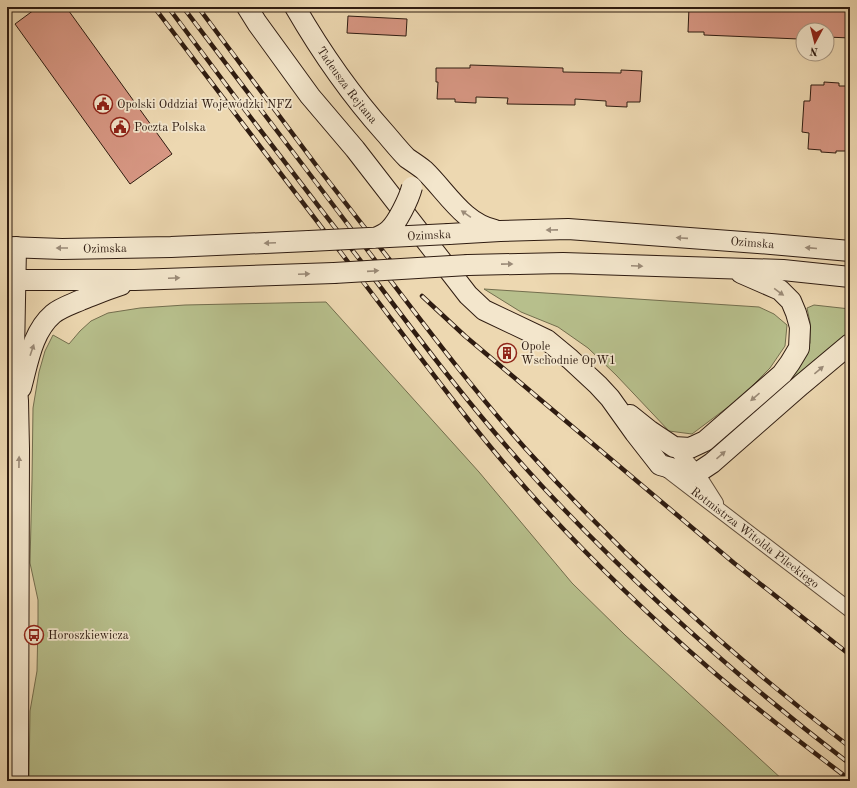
<svg xmlns="http://www.w3.org/2000/svg" width="857" height="788" font-family="'Old Standard TT',serif">
<style>
.green{fill:#b7bf8c;stroke:#736e4e}
.building{fill:#d69682;stroke:#2f1c11}
.lines{fill:none;stroke-linecap:round;stroke-linejoin:round}
.street-casing{stroke:#5e4b39;stroke-width:16}
.secondary-casing{stroke:#2f1c11;stroke-width:22}
.street{stroke:#f3e6cc;stroke-width:14}
.secondary{stroke:#f3e6cc;stroke-width:20}
.rail-casing{stroke:#2f1c11;stroke-width:4.5}
.rail{stroke:#f3e6cc;stroke-width:3;stroke-dasharray:9;stroke-linecap:butt}
.secondary-bridge-casing{stroke:#2f1c11;stroke-width:22;stroke-linecap:butt}
.secondary-bridge{stroke:#f3e6cc;stroke-width:20}
.oneway{fill:#9b8b78}
.labels{text-anchor:middle;stroke-width:3.5;stroke-linejoin:round;paint-order:stroke}
.street-label{font-size:12px;fill:#2f1c11;stroke:#f3e6cc}
.poi-label{font-size:12px;fill:#2f1c11;stroke:#f3e6cc;text-anchor:start}
</style>
<rect width="100%" height="100%" fill="#edd8b1"/>
<filter id="stains"><feTurbulence type="fractalNoise" baseFrequency=".005" numOctaves="4"/><feColorMatrix values="0 0 0 0 .2 0 0 0 0 .09 0 0 0 0 .02 0 0 0 .5 -.17"/></filter>
<radialGradient id="worn" r=".72"><stop offset=".6" stop-color="#630" stop-opacity="0"/><stop offset="1" stop-color="#630" stop-opacity=".3"/></radialGradient>
<path class="green" d="M484,289L759,307L774,314L787,325L785,346L770,368L740,398L692,434L669,431L616,375L588,348L558,327L521,312Z
M326,302L479,472L572,583L625,635L784,781H29L30,711L37,671L38,620V600L30,563L32,480L33,408L39,372L45,351L53,335L69,344L80,331L91,321L108,313L140,308L185,305Z
M814,305L850,309V331L798,376L786,384L799,367L810,343V322L807,308Z
M7,582L10,586L9,781H7Z"/>
<path class="building" d="M38,7H66L172,154L130,184L15,24Z
M689,7H850V38L827,37V30H803V36H799V39L704,35V32H688Z
M348,16L407,19L406,36L347,33Z
M470,65L563,68V72L621,73V70L642,71L640,102H627V107L606,106V101L575,99V105L507,104L508,98L476,97V103L455,102V99H437L438,82H436V68H470Z
M824,82L839,83V86H850V122L849,151H836V153L821,152V150L808,149L809,133L802,132L804,101H810L811,85H824Z"/>
<g class="lines">
<g class="street-casing">
<g id="street">
<path d="M674,447L697,473L716,503"/>
<path id="s1" d="M667,470L850,610"/>
</g>
</g>
<g class="secondary-casing">
<g id="secondary">
<path d="M247,7L257,23L310,96L355,149L468,295L484,310L547,340L570,359L598,385L610,398L635,433L660,465L678,470L697,473L712,463L801,385L850,344"/>
<path id="s2" d="M295,7C321,52 350,94 385,133C392,141 399,150 407,158C413,162 419,166 424,170C447,192 463,223 495,230"/>
<path id="s3" d="M449,234L500,231L568,229L771,244L850,251"/>
<path id="s4" d="M7,247L62,249L171,247L309,241"/>
<path d="M16,247L14,353L18,401L19,449L18,781"/>
<path d="M468,265L563,263L783,270L850,277"/>
<path d="M7,280H135L334,273"/>
<path d="M21,388C28,363 32,332 53,314C60,308 72,304 81,300C94,295 108,289 121,285"/>
<path d="M630,415L650,431L674,447L690,448L705,441L782,374L790,363L799,348L800,327L796,313L791,301L780,290L741,273"/>
</g>
</g>
<use href="#street" class="street"/>
<use href="#secondary" class="secondary"/>
<g class="rail-casing">
<path id="rail" d="M154,7C224,99 294,191 364,283C418,354 470,426 530,493C586,555 647,614 710,669C755,708 803,744 850,780
M168,7C193,40 217,73 242,106C283,160 325,215 367,269C422,343 478,417 541,485C636,587 740,680 850,764
M183,7C244,87 304,167 365,247C417,315 468,384 525,448C624,557 733,658 850,747
M198,7L319,169L393,264
M422,296L465,336L734,563L850,655"/>
</g>
<use href="#rail" class="rail"/>
<g class="secondary-bridge-casing">
<path id="secondary-bridge" d="M375,238C380,236 385,234 389,230C397,223 409,199 412,187
M309,241L449,234
M334,273L468,265"/>
</g>
<use href="#secondary-bridge" class="secondary-bridge"/>
</g>
<defs><path id="oneway-solid" d="M-6-.8H1V-3.2L6.5 0L1 3.2V.8H-6Z"/></defs>
<g class="oneway">
<use href="#oneway-solid" transform="translate(466 214) rotate(-145)"/>
<use href="#oneway-solid" transform="translate(552 230) rotate(179)"/>
<use href="#oneway-solid" transform="translate(682 238) rotate(-176)"/>
<use href="#oneway-solid" transform="translate(270 243) rotate(178)"/>
<use href="#oneway-solid" transform="translate(62 248) rotate(-180)"/>
<use href="#oneway-solid" transform="translate(811 248) rotate(-175)"/>
<use href="#oneway-solid" transform="translate(507 264) rotate(-1)"/>
<use href="#oneway-solid" transform="translate(637 266) rotate(2)"/>
<use href="#oneway-solid" transform="translate(373 271) rotate(-4)"/>
<use href="#oneway-solid" transform="translate(304 274) rotate(-2)"/>
<use href="#oneway-solid" transform="translate(174 278) rotate(-2)"/>
<use href="#oneway-solid" transform="translate(779 292) rotate(36)"/>
<use href="#oneway-solid" transform="translate(32 350) rotate(-71)"/>
<use href="#oneway-solid" transform="translate(819 370) rotate(-40)"/>
<use href="#oneway-solid" transform="translate(755 397) rotate(139)"/>
<use href="#oneway-solid" transform="translate(721 455) rotate(-41)"/>
<use href="#oneway-solid" transform="translate(19 462) rotate(-89)"/>
</g>
<defs>
<g id="civic-ring" transform="scale(1)"><circle r="9.5" fill="#f3e6cc" stroke="#8f2418" stroke-width="1.5"/><path d="M-.6-6.5H3V-4.5H.6V-3L4-1V1h2V6H-6V1h2V-1L-.6-3ZM-1.2 2.5V6h2.4V2.5Z" fill="#8f2418"/></g>
<g id="building-ring" transform="scale(1)"><circle r="9.5" fill="#f3e6cc" stroke="#8f2418" stroke-width="1.5"/><path d="M-4-6H4V6H1V3H-1V6H-4ZM-2.5-4.3h1.7v1.8h-1.7ZM.8-4.3h1.7v1.8H.8ZM-2.5-1h1.7V.8h-1.7ZM.8-1h1.7V.8H.8Z" fill="#8f2418"/></g>
<g id="bus-ring" transform="scale(1)"><circle r="9.5" fill="#f3e6cc" stroke="#8f2418" stroke-width="1.5"/><path d="M-5-6H5V4H4V6H2V4H-2V6H-4V4H-5ZM-3.5-4V0h7V-4ZM-3.5 1.2v1.5H-2V1.2ZM2 1.2v1.5H3.5V1.2Z" fill="#8f2418"/></g>
</defs>
<g fill-rule="evenodd">
<use href="#civic-ring" x="103" y="104"/>
<use href="#civic-ring" x="120" y="127"/>
<use href="#building-ring" x="507" y="353"/>
<use href="#bus-ring" x="34" y="635"/>
</g>
<g class="labels">
<g class="street-label">
<text dy="4" stroke="none"><textPath href="#s2" startOffset="94">Tadeusza Rejtana</textPath></text>
<text transform="translate(429 235) rotate(-3)" y="4">Ozimska</text>
<text dy="4" stroke="none"><textPath href="#s3" startOffset="304">Ozimska</textPath></text>
<text dy="4" stroke="none"><textPath href="#s4" startOffset="98">Ozimska</textPath></text>
<text dy="4" stroke="none"><textPath href="#s1" startOffset="111">Rotmistrza Witolda Pileckiego</textPath></text>
</g>
<g class="poi-label">
<text x="117" y="108">Opolski Oddział Wojewódzki NFZ</text>
<text x="134" y="131">Poczta Polska</text>
<text x="521" y="350">Opole<tspan x="521" dy="14">Wschodnie OpW1</tspan></text>
<text x="48" y="639">Horoszkiewicza</text>
</g>
</g>
<rect width="857" height="788" fill="none" stroke="#edd8b1" stroke-width="24"/>
<rect x="8" y="8" width="841" height="772" fill="none" stroke="#2f1c11" stroke-width="2"/>
<rect x="12" y="12" width="833" height="764" fill="none" stroke="#2f1c11"/>
<g transform="translate(815 42) rotate(187)"><circle r="19" fill="#f3e6cc" stroke="#a59581"/>
<path d="M0-3L7 15L0 10L-7 15Z" fill="#8f2418"/>
<text y="-6" font-size="11" font-weight="bold" text-anchor="middle" fill="#2f1c11">N</text>
</g>
<rect width="100%" height="100%" filter="url(#stains)"/>
<rect width="100%" height="100%" fill="url(#worn)"/>
</svg>
